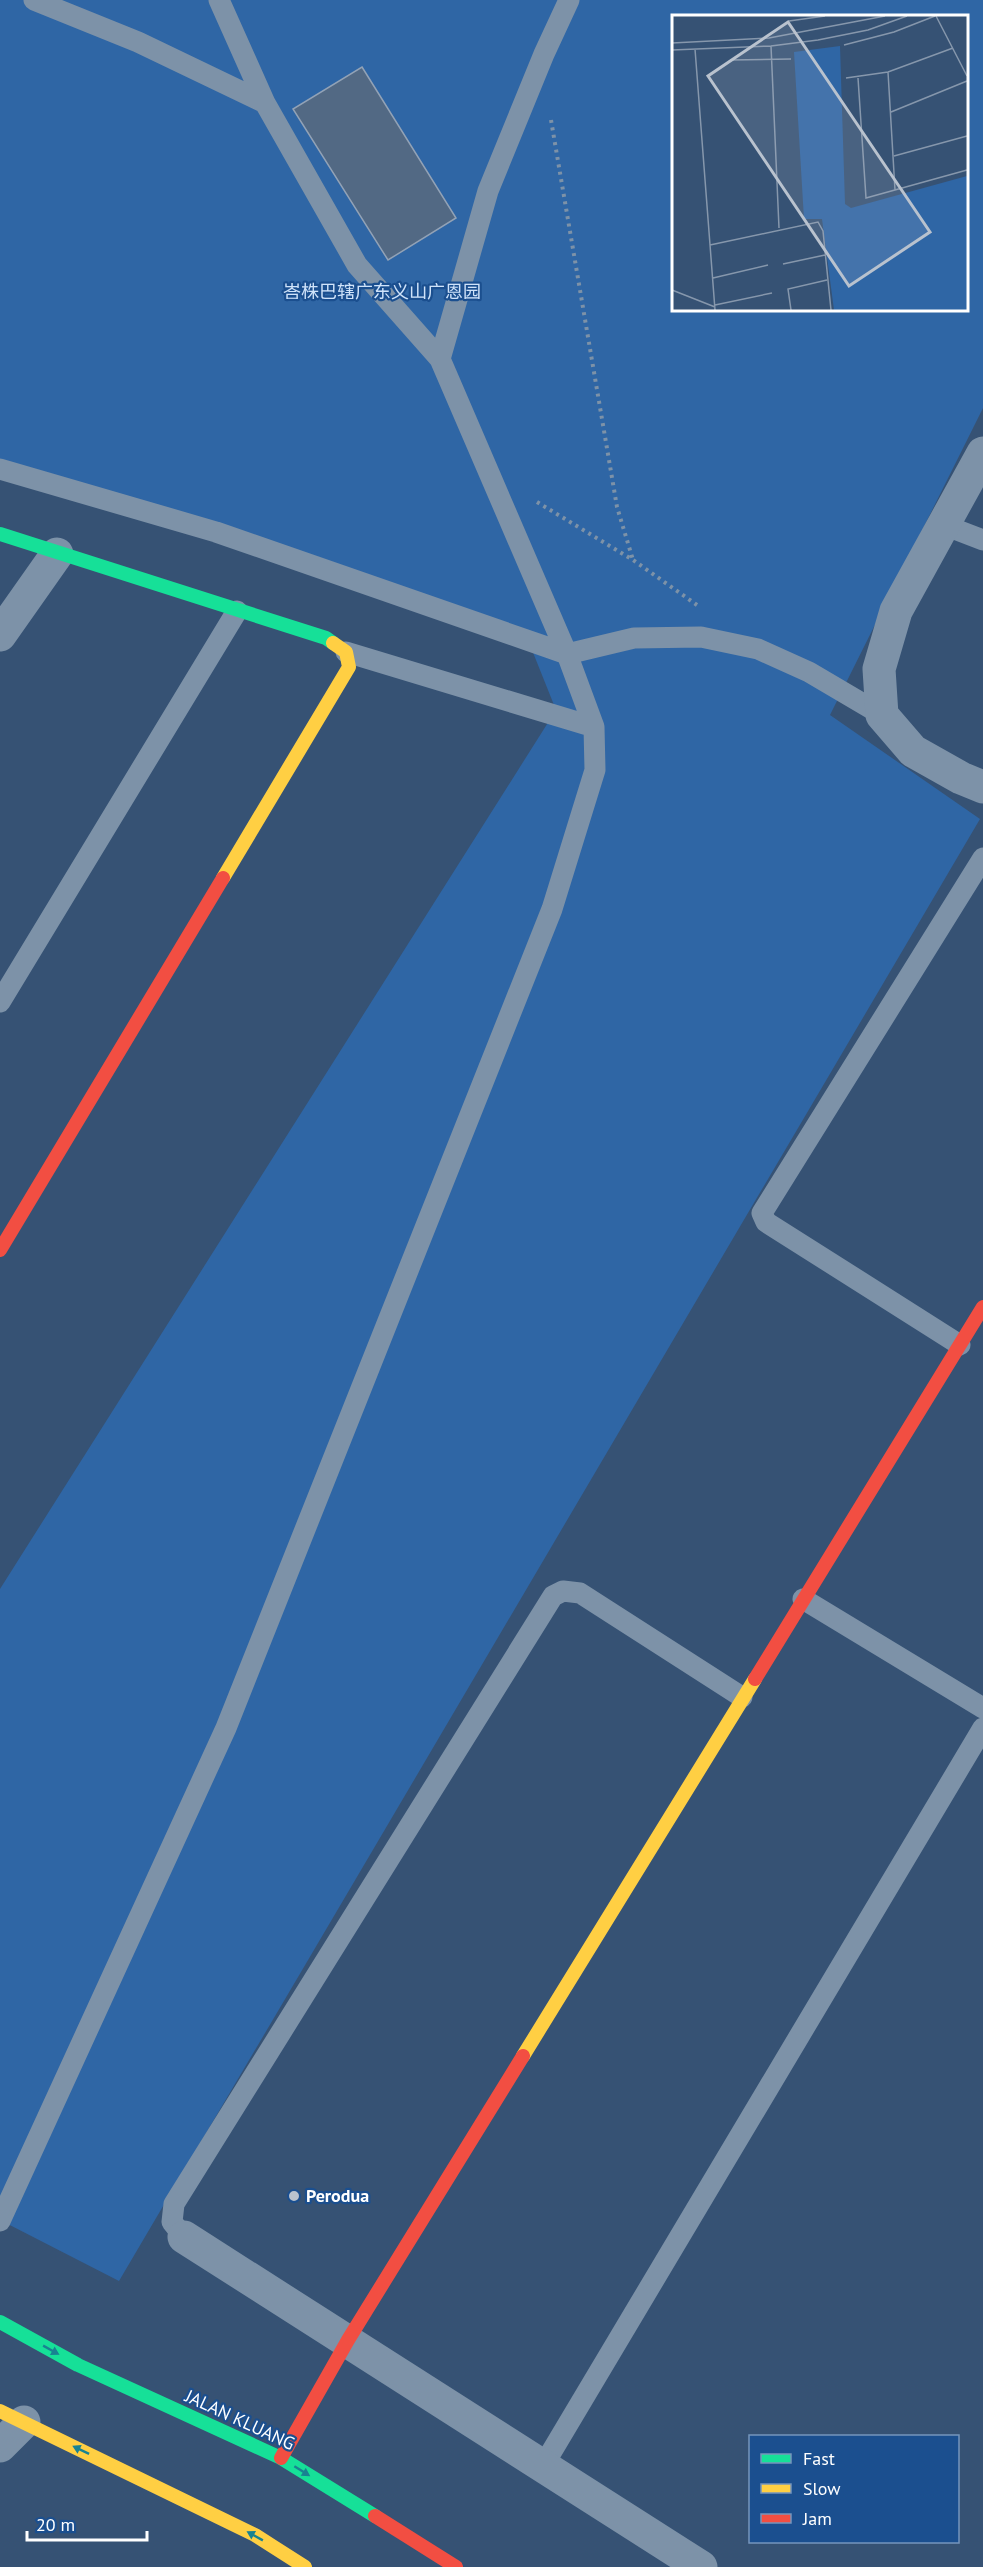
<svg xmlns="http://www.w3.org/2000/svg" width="983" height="2567" font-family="'PT Sans','Noto Sans SC',sans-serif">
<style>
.green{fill:#2f66a5;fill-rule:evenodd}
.building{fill:#526984;stroke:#92a2b6;stroke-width:1.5}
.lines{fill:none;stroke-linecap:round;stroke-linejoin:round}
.path{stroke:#7d92a8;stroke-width:4;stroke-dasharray:3 4.5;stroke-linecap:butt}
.lane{stroke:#7d92a8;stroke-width:21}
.street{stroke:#7d92a8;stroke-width:33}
.fast{stroke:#16e098;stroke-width:14}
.slow{stroke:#ffcf43;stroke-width:14}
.jam{stroke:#f24e42;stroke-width:14}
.oneway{fill:#198292}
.poi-dot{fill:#b9c2ce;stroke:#1b4f8f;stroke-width:2}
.labels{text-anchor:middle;stroke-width:4.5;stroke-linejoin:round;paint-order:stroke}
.park-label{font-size:18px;fill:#cfe3fa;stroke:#1b4f8f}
.poi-label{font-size:18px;font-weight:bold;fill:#fff;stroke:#1b4f8f;text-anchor:start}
.street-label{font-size:18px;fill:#fff;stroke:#1b4f8f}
.inset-road{fill:none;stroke:#8697ac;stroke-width:1.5}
.view{fill:#b9c2ce;fill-opacity:0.15;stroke:#b9c2ce;stroke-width:3}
.inset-edge{fill:none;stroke:#fff;stroke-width:3}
</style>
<rect width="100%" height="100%" fill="#365274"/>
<path class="green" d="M0,0H983V408L830,715L980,819L119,2281L0,2220V1589L556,710L532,650L0,469ZM674,16H966V309H674Z"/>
<path class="building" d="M362,67L456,218L388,260L293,109Z"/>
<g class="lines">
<path class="path" d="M551,120L617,507L633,560
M537,502L633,560L697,605"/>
<path class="lane" d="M34,0L138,42L265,103
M219,0L265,103L357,265L440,359
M0,469L216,532L567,654L634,638L701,637L758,649L809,672L882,715
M944,525L983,540
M346,652L594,727
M0,1002L237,611
M960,1345L766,1222L762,1213L983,858
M803,1599L983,1708
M0,2221L226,1728L552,909L595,770L594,727L567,654L440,359L488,191L544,54L569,0
M184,2237L172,2222L174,2204L553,1596L563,1591L580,1593L742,1697
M543,2466L983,1728"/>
<path class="street" d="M983,453L896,611L879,669L882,715L913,751L961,778L983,787
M0,635L57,554
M184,2237L701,2567
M0,2446L24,2422"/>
<path class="fast" d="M0,534L326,638L333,643
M0,2322L78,2365L281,2458L375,2516"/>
<path class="slow" d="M223,878L349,667L346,652L333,643
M523,2056L755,1679
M0,2411L255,2535L305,2567"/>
<path class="jam" d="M0,1250L223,878
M755,1679L983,1307
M281,2458L348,2340L523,2056
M375,2516L456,2567"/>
</g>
<defs><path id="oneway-solid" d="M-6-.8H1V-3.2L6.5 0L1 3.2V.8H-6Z" transform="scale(1.5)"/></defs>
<g class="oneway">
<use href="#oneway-solid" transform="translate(51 2350) rotate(29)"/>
<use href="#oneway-solid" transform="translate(81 2450) rotate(-154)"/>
<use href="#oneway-solid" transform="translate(302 2471) rotate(32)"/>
<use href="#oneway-solid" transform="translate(255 2536) rotate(-151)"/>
</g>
<circle class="poi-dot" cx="294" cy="2196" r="6"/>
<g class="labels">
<g class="park-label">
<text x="382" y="298">峇株巴辖广东义山广恩园</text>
</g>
<g class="poi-label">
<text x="306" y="2202">Perodua</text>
</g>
<g class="street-label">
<text transform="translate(240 2420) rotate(25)" y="6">JALAN KLUANG</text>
</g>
</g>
<g transform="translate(672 15)">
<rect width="296" height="296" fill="#365274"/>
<path d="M168,31L173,189L179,193L295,161V295H162L150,204H132L122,37Z" fill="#2f66a5"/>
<path class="inset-road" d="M264,1L295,61M117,6L153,1M0,28L97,23L213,1M172,30L222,17L263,1M99,31L107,213M23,34L43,295M0,35L99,31L146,25L196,15L235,1M58,45L119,44M216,57L223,175M174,63L216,57L281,33M186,63L194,183L295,155M219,97L295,66M222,141L295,121M38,230L146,207L151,216L159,295M111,249L153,240M41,263L96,250M0,275L43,292M43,290L100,278M119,295L116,274L155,265"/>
<path class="view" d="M116,7L258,217L177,271L36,61Z"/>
<rect width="296" height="296" class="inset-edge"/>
</g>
<rect x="749" y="2435" width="210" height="108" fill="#1b4f8f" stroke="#7695bc" stroke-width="1.5"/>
<rect x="761" y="2454" width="30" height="9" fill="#16e098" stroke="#7695bc" stroke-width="1.5"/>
<text x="803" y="2465" font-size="18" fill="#ffffff">Fast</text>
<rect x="761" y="2484" width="30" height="9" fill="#ffcf43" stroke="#7695bc" stroke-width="1.5"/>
<text x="803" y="2495" font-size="18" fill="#ffffff">Slow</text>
<rect x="761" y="2514" width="30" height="9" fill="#f24e42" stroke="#7695bc" stroke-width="1.5"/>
<text x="803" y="2525" font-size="18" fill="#ffffff">Jam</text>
<path d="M27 2531v9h120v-9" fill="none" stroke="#ffffff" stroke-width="3"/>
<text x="36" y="2531" font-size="18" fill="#ffffff" stroke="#1b4f8f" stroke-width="4.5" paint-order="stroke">20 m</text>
</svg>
